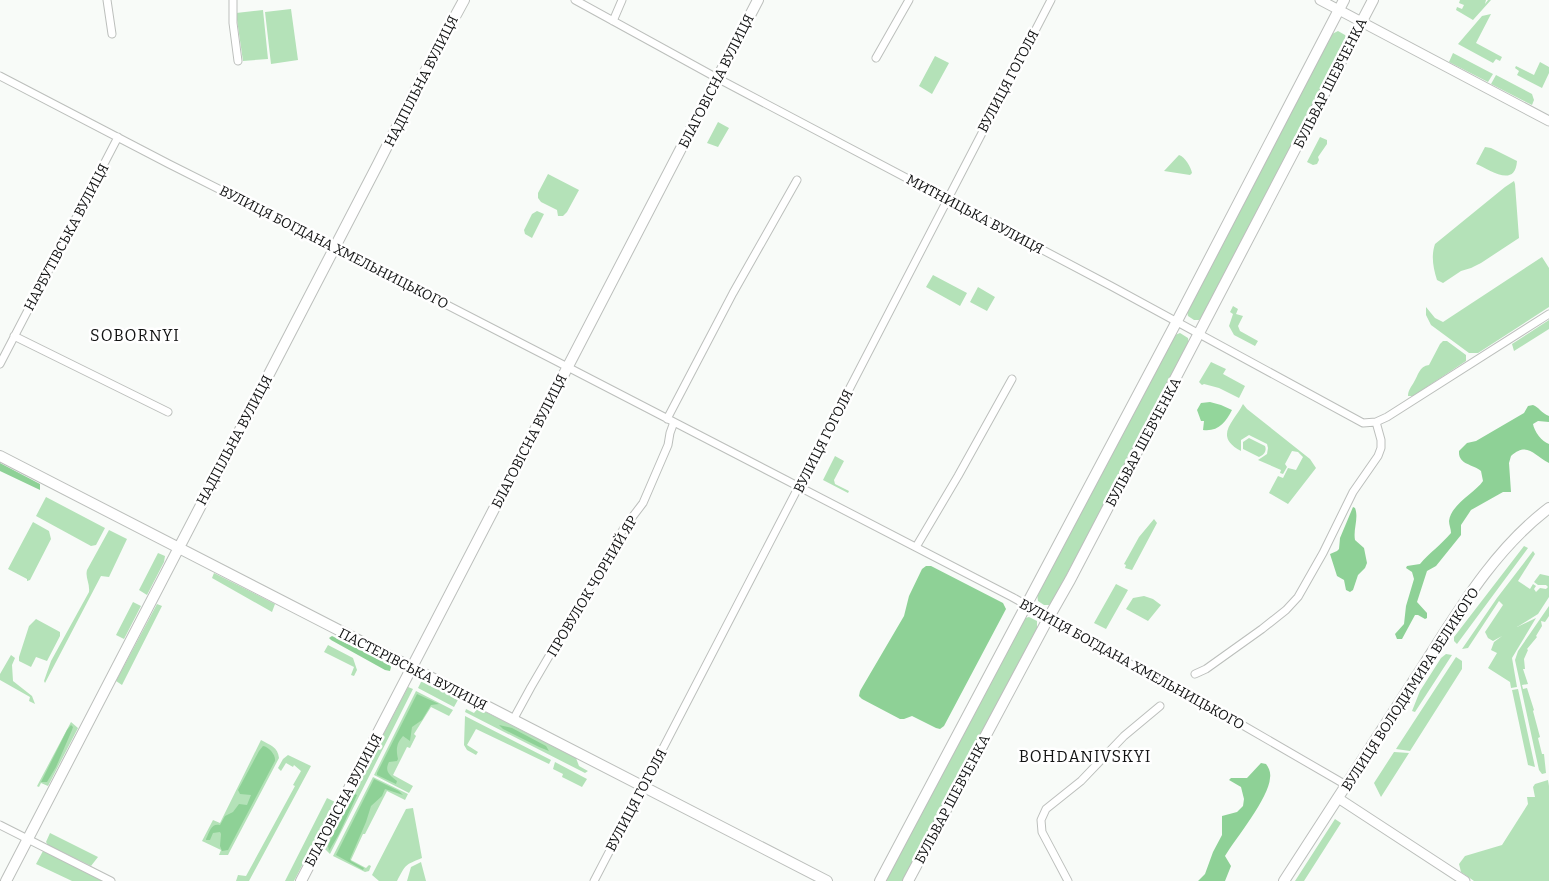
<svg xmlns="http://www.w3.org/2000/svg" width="1549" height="881" font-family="Bitter,serif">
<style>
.green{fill:#b4e2b8}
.forest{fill:#8ed196}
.water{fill:#93d69b}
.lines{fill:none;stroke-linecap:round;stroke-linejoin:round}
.pedestrian-casing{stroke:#bcbfbc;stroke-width:7}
.minor-casing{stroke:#bcbfbc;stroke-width:9}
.tertiary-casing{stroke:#bcbfbc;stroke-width:11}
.secondary-casing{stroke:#bcbfbc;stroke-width:12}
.pedestrian{stroke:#fff;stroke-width:5}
.minor{stroke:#fff;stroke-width:7}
.tertiary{stroke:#fff;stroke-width:9}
.secondary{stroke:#fff;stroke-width:10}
.labels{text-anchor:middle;stroke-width:5;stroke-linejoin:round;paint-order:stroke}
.street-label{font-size:14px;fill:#111212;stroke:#fff}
.quarter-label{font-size:16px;letter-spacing:1px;fill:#111212;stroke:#fff}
</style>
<rect width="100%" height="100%" fill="#f8fbf8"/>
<path class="green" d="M1460,0H1486L1485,4L1488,0H1491L1473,20L1456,10L1457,7L1462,9L1464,5L1459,3Z
M291,9L298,60L271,64L265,12Z
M263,10L268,59L243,61L236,13Z
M1491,14L1476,43L1502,57L1500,61L1496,59L1493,63L1458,44L1482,16Z
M1338,31L1345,35L1347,39L1202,317L1199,320H1194L1188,316L1187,312L1332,34Z
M1453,53L1493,74L1488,82L1449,62Z
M935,56L949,63L932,94L919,86Z
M1540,62L1549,67V73L1542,88L1517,75L1519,71L1515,68L1516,66L1534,75Z
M1496,75L1532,94L1534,100L1532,105L1491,84Z
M718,122L729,128L718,147L707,143Z
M1320,137L1327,140V144L1318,157L1319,160L1317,164L1313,165L1307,162Z
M1485,147L1491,148L1517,161C1515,189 1489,169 1476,164Z
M1179,155C1185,157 1191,167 1192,173L1190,175L1164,171Z
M548,174L579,190L567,212L563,216H558L557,210L541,202L538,198V193Z
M1514,181L1515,184L1519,238L1481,263L1471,268L1461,271L1443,283L1437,280C1433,267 1431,256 1435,244L1505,187Z
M537,211L544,214L532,238L525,234L524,230L532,214Z
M1542,257L1549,268V307L1478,353H1469L1431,325L1426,315V307L1435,318L1443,322Z
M933,275L967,293L960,306L926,287Z
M978,287L995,297L987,311L970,302Z
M1233,306L1238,309L1236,314L1243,316L1238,326L1240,331L1258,341L1255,346L1234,335L1229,326L1233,314L1230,312Z
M1549,320V329L1514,351L1512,344Z
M1180,333L1188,338L1189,345L1052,602L1049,605H1044L1038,601L1037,594L1175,335Z
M1443,341H1447L1466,355V361L1413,396H1408C1408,390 1412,386 1414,382C1418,376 1419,366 1429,365L1440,344Z
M1211,362L1226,369L1223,374L1245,386L1239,398L1219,388L1204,384L1202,385L1199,382Z
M1243,404L1247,409L1310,459L1316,468L1288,504L1269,493L1278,476L1283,478L1288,468L1296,470L1303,457L1298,452L1292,451L1285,464L1287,467L1283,474L1280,473L1281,470L1258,460L1267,454L1268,448L1267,444L1249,435L1241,440V451C1213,436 1234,422 1243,404Z
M1249,438L1265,446C1267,451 1264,455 1259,457L1243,449V442Z
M835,456L844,461L834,480L835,484L849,491L848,493L823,480Z
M46,497L105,528L96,545L91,546L36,516Z
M1154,519L1157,523L1132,570L1125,568L1126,565L1124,564L1139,537Z
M33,522L49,531L51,539L30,580L27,581V579L8,569Z
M109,530L127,539L109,577L101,576L45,683L44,681L51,661L89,592C90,583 85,578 87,570Z
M1524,546L1528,548L1457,644L1454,641V637Z
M1533,551L1535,554L1518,581L1530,589L1533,584L1536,586L1534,589L1536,592L1540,588L1546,589L1548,587L1546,585H1538L1534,582L1540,574L1549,576V597L1538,614L1517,627L1536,618L1512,658L1517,687L1511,688L1510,682L1488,668L1497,653L1491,650L1494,642L1502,636L1493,641L1488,638L1485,632L1503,605L1499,601L1468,648L1462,649L1497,598Z
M158,553L165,556L164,562L147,595L139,590Z
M214,573L275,604L272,612L212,578Z
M1116,584L1128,590L1106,629L1094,623Z
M1144,596L1153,599L1161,605L1148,621L1126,609L1133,598Z
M133,602L141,606L124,639L116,635Z
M157,604L162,606L122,685L116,681Z
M1549,606V616L1545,622L1541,621L1542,626L1536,636L1537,637L1527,649L1528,650L1524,659L1525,669H1523L1528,684L1522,685L1523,689L1527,688L1534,710L1533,711L1540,737L1538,738L1542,754H1544L1546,773L1542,774L1539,770L1515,660L1518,651Z
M1029,617L1037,621V628L903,881H885L1025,618Z
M36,619L60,632V636L47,661L36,657L31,667L19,661V657L29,626Z
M328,645L353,658L357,670L354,676L351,675L354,667L324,652Z
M1446,654L1452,655L1415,712L1412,711L1420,691L1441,658Z
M11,655L15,658L12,665L13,681L32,696L35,704L29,701L30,697L0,680V674Z
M1456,657L1462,661V669L1410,751L1396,749Z
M422,680L459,698L454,707L418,688Z
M408,687L413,689L330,854L324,848Z
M1518,689L1535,767L1528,765L1512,690Z
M416,691L453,710L449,716L431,707L414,734L416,736L410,748L407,747L393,775L413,786L409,793L374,775Z
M478,708L576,758L579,766L588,771L585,773L465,712L466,709L474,713Z
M465,716L551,760L549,764L476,729L467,745L478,752L476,755L467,750L464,745Z
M71,722L78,728L48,786L41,783L39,787L37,786L36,788Z
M261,740C270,745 278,747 279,758L230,851L228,855H219L221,850L202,841L213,820L220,823Z
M1394,752L1409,753L1381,797L1374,783Z
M288,755L311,766L249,881H236L238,875L246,876L295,786L293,785L301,771L294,765L293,767L286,763L281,771L278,768L283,759Z
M555,762L587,779L582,787L562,777L563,774L553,769Z
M373,777L408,794L405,800L387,791L365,834H363L351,860L366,868L369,865L371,866L369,871L365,872L333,856Z
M1548,780L1549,786V881H1474L1461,872L1459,864L1465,856L1502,845L1528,804L1527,797H1535L1533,787L1535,784Z
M327,798L335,802L294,881H285Z
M413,808L422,858C405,865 406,864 397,881H379L372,875L406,809Z
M1335,819L1341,823L1304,881H1295Z
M50,833L98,857L91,866L48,845L46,842Z
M43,851L103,881H72L36,864Z
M421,862L426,881H407L411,867Z"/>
<path class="forest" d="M1533,405C1539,407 1541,413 1549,416V422L1538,421L1533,424C1534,431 1542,442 1549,444V463C1534,456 1528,441 1511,456L1509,463L1511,492H1503L1471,510L1461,525V535L1436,566L1427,571L1417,602L1427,613V618L1425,619L1418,615H1415L1402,639H1397L1395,634L1404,624L1406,606L1414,579L1412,572L1406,568L1407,566L1420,564C1429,553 1441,545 1451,533C1451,529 1449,525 1449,521C1451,504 1475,493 1483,481L1481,471C1473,464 1458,465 1459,451L1467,443L1476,441L1524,413L1528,406Z
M0,463L40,484V490L0,471Z
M1353,507L1355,508C1359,518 1353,529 1355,540L1364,548L1367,563L1365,568L1358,575L1353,590L1350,592L1346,590L1344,580L1337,576L1330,554L1337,551L1339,549L1340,538Z
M926,566H931L1003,603L1006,609L944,726L940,729L936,728L912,716L904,719H900L862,699L859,696L860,691L904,616L909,596L922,569Z
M332,636L389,664L391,667L390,671L385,670L331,640L329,638Z
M417,694L439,704L431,705L422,720L412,727L410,741L403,736C396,744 396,750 398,759L397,761L389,762C384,772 390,775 397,781L396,784L377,775V773Z
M71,725L73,727L72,730L56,767L47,782H41L67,730Z
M499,725L512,728L546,746L549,751L539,747L503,729Z
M263,746C269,747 276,755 275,761L228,850L222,851L220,846L221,834L220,832L213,833L210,840H206V839C210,831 211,823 220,825L225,816L233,812L239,804L247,805L251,795L240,794L238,790L259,751Z
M1261,763L1266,764C1269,768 1271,773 1270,778C1269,798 1236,838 1225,856L1231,866L1225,881H1198L1205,874L1213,852L1222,835V816L1237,812L1243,806L1244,799L1241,787L1229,780L1231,778H1247Z
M374,779L399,791L403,795L385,789L382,796L371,806L366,822L350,859L351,861L364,868L363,870L336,855Z
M355,794L357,795L339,834L329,851L328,846L331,839Z"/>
<path class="water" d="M1210,402L1221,405L1232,410C1226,422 1218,432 1203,430L1204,421H1201L1197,410L1201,403Z"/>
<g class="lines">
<g class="pedestrian-casing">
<path id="pedestrian" d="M1103,648L1232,719"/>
</g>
<g class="minor-casing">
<path id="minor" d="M107,0L112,34
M233,0V23L238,61
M575,0L717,78L1111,286L1363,423L1376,422L1387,417L1549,314
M613,21L622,0
M876,58L909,0
M0,76L169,164L350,255L554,360L1012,597L1103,648
M14,336L168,412
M0,364L118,137
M667,419L733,293L797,180
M916,547L958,476L1012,379
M1195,674L1206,669L1262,629L1286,610L1298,597L1323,553L1353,492L1378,456L1381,448V440L1376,422
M1232,719L1346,785
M513,720L531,687L624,528L643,503L668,445L670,433L674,422
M0,825L111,881
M594,881C747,588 896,293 1051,0
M1068,881L1042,832L1041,820L1046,809L1081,781L1124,736L1160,706"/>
</g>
<g class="tertiary-casing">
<path id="tertiary" d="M1320,0L1549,121
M1338,798L1465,881"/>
</g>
<g class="secondary-casing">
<path id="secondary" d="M0,456L827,881
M6,881L378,164L420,81L464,0
M301,881L758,0
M880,881L1177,321L1344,0
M908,881L1049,617L1070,580L1373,0
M1284,881C1329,812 1373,743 1418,674C1456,615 1492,551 1549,508"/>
</g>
<use href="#pedestrian" class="pedestrian"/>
<use href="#minor" class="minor"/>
<use href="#tertiary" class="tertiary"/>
<use href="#secondary" class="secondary"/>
</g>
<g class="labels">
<g class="street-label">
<text transform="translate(421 81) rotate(-63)" y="5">НАДПІЛЬНА ВУЛИЦЯ</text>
<text transform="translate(716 81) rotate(-63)" y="5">БЛАГОВІСНА ВУЛИЦЯ</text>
<text transform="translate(1008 81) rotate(-62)" y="5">ВУЛИЦЯ ГОГОЛЯ</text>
<text transform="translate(1330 83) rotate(-63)" y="5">БУЛЬВАР ШЕВЧЕНКА</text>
<text transform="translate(975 214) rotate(28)" y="5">МИТНИЦЬКА ВУЛИЦЯ</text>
<text transform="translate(66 237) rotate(-62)" y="5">НАРБУТІВСЬКА ВУЛИЦЯ</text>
<text transform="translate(334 247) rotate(27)" y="5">ВУЛИЦЯ БОГДАНА ХМЕЛЬНИЦЬКОГО</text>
<text transform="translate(234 440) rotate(-62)" y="5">НАДПІЛЬНА ВУЛИЦЯ</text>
<text transform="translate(529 441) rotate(-63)" y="5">БЛАГОВІСНА ВУЛИЦЯ</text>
<text transform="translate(823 441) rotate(-63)" y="5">ВУЛИЦЯ ГОГОЛЯ</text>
<text transform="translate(1143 442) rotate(-62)" y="5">БУЛЬВАР ШЕВЧЕНКА</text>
<text transform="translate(592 586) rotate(-59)" y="5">ПРОВУЛОК ЧОРНИЙ ЯР</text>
<text transform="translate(1132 664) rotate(29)" y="5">ВУЛИЦЯ БОГДАНА ХМЕЛЬНИЦЬКОГО</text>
<text transform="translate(413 669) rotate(27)" y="5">ПАСТЕРІВСЬКА ВУЛИЦЯ</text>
<text transform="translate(1410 689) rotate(-57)" y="5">ВУЛИЦЯ ВОЛОДИМИРА ВЕЛИКОГО</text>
<text transform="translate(952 799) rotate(-62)" y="5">БУЛЬВАР ШЕВЧЕНКА</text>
<text transform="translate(343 800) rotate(-62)" y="5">БЛАГОВІСНА ВУЛИЦЯ</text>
<text transform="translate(636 800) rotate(-62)" y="5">ВУЛИЦЯ ГОГОЛЯ</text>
</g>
<g class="quarter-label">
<text x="135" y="341">SOBORNYI</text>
<text x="1085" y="762">BOHDANIVSKYI</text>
</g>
</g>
</svg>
